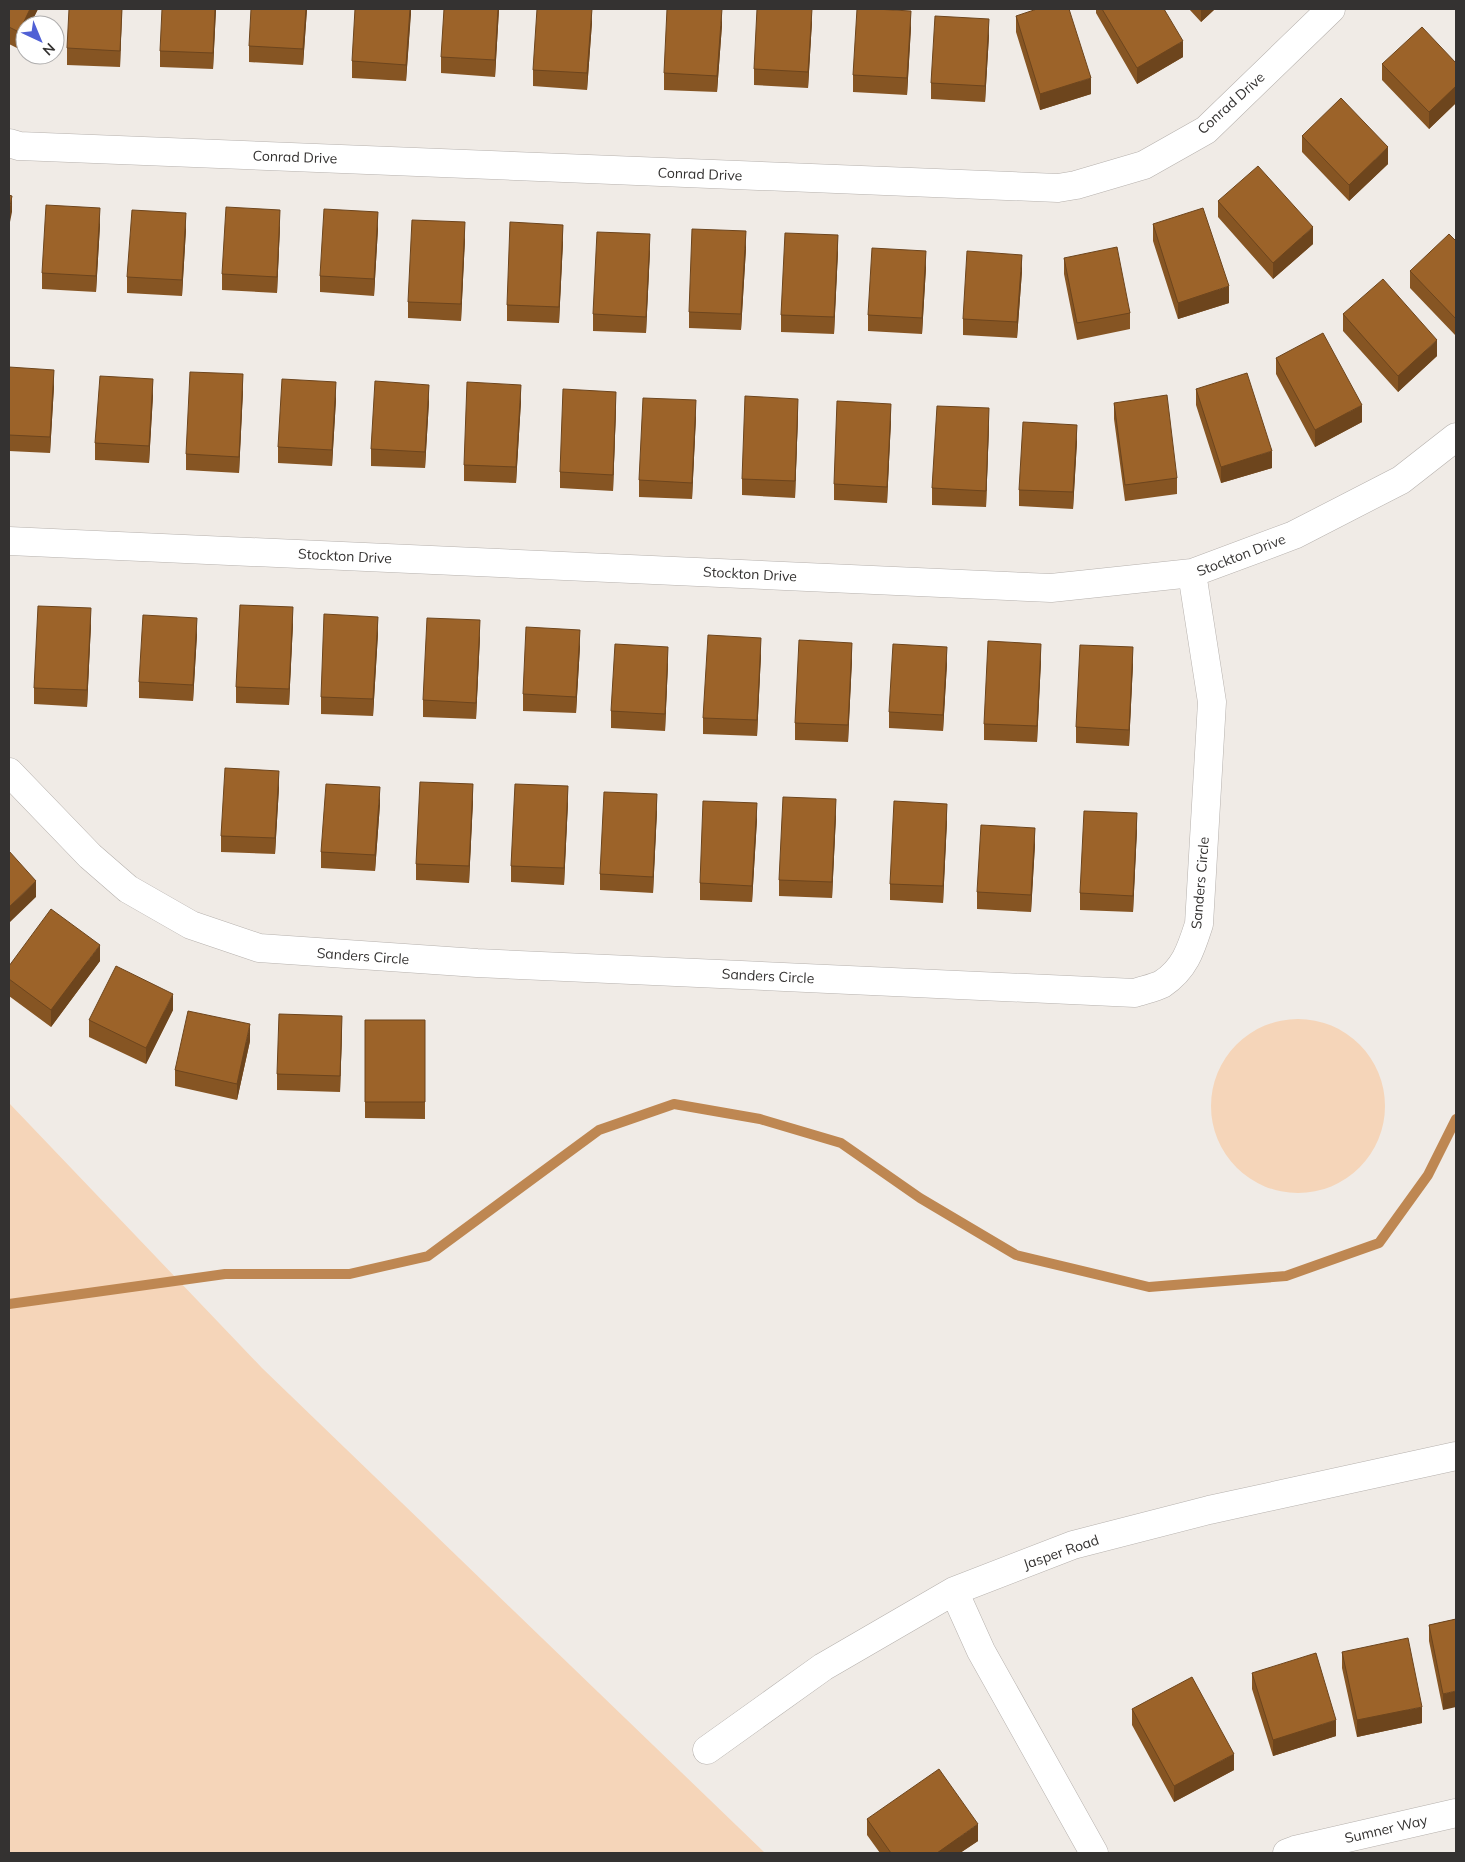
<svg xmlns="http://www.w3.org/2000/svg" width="1465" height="1862" font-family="Mulish,sans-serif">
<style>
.green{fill:#f5d5b9}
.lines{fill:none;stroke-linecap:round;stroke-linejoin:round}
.stream{stroke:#be8752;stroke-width:10}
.minor-casing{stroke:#b6b1ad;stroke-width:29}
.minor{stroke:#fff;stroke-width:28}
.wall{fill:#865523}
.shaded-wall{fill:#6d451d}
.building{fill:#9c6329;stroke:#6d451d}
.labels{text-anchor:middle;stroke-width:5;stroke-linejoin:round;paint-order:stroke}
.street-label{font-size:14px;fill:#343231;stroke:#fff}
</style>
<rect width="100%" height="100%" fill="#f0ebe6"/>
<path class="green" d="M1211 1106a87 87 0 1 1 174 0a87 87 0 1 1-174 0Z
M9,1103L262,1368L765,1853H9Z"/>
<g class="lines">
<path class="stream" d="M9,1304L225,1274H349L428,1256L599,1130L674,1104L760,1119L841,1143L920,1198L1016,1255L1149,1287L1286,1276L1379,1243L1428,1175L1456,1119"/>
<g class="minor-casing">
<path id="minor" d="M9,143L19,146L1058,188L1076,185L1144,165L1206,130L1331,9
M9,541L1051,588L1192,573L1294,535L1401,480L1456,437
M9,772L90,856L128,889L191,925L259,948L477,963L1135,993C1143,990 1154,988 1162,984C1185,969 1191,949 1199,924L1212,702L1192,573
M954,1591L981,1651L1094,1853
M707,1750L823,1667L954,1591L1073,1545L1209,1510L1456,1456
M1287,1853L1295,1850L1456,1813"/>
</g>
<use href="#minor" class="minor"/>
</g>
<path class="wall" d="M9,9H38L30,25H25V36L19,49L9,44Z
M122,9L120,67L67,65V48Z
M216,9L213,69L160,67V51Z
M307,9L303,65L249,62V46Z
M411,9L406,81L352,78V61Z
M499,9L495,77L441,73V57Z
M1096,9H1164L1183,57L1137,84L1096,13Z
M1189,9H1215L1201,22Z
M1016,16L1091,94L1040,110L1016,32Z
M812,21L808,88L754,85V69Z
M592,22L587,90L533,86V70Z
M722,25L717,92L664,90V73Z
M911,27L907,95L853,92V75Z
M989,35L985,102L931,99V83Z
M1456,63V103L1429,129L1382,80V64Z
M1302,136L1388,164L1349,201L1302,152Z
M1218,201L1313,244L1273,279L1218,217Z
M1153,224L1229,303L1178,319L1153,241Z
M100,225L96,292L42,289V273Z
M280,226L277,293L222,290V274Z
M378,228L374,296L320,292V276Z
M186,229L182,296L127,293V277Z
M465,238L461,321L408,318V302Z
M563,241L559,323L507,321V305Z
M1456,241V336L1410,288V271Z
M746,248L741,330L689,328V312Z
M650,250L646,333L593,331V314Z
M838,251L834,334L781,332V315Z
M1064,258L1130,313V329L1077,340L1064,274Z
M926,267L922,334L868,331V315Z
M1022,271L1017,338L963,335V319Z
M1343,314L1437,356L1398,392L1343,331Z
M1276,358L1362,422L1315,447L1276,374Z
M9,367L54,386L50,453L9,451Z
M1196,389L1272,468L1221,483L1196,405Z
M243,390L239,473L186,470V454Z
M153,395L149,463L95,460V443Z
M336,399L332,466L278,463V447Z
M429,401L425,468L371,466V449Z
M521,401L516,483L464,481V465Z
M1114,403L1177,478V494L1125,501L1114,419Z
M616,408L613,491L560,488V472Z
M798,415L795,498L742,495V479Z
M696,416L692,499L639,497V480Z
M891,420L887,503L834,500V484Z
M989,425L986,507L932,505V488Z
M1077,441L1073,509L1019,506V490Z
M293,623L289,705L236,703V687Z
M91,624L87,707L34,704V688Z
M378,633L373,716L321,714V697Z
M197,634L193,701L139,698V682Z
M480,636L476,719L423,717V700Z
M580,646L576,713L523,711V694Z
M761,654L757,736L703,734V718Z
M852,659L848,742L795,740V723Z
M1041,660L1037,742L984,740V724Z
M668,663L665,731L611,728V711Z
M947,663L943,731L889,728V712Z
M1133,663L1129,746L1076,743V727Z
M279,787L275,854L221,852V836Z
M473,800L469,883L416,880V864Z
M568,802L564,885L511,882V866Z
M380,804L375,871L321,868V852Z
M657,810L653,893L600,890V874Z
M836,815L832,898L779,896V880Z
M757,819L752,902L700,900V883Z
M947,820L943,903L890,900V884Z
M1137,829L1133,912L1080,910V893Z
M1035,844L1031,912L977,909V892Z
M100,961L51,1027L9,996V966Z
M173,1010L146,1064L89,1037V1020Z
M365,1020H425V1119L365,1118Z
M342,1032L340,1092L277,1090V1074Z
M250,1041L237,1100L175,1086V1070Z
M1456,1619L1443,1710L1429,1641V1625Z
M1342,1652L1422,1723L1357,1737L1342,1668Z
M1252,1673L1336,1736L1273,1756L1252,1689Z
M1132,1709L1234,1770L1174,1802L1132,1725Z
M867,1819L978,1841L960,1853H880L867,1835Z"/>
<path class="shaded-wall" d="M30,9H38L30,25H25V36L19,49V32Z
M122,9L120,67V51Z
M215,9H216L213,69V53Z
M306,9H307L303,65V49Z
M410,9H411V14L406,81V65Z
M498,9H499L495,77V60Z
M592,9V22L587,90V73Z
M722,9V25L717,92V76Z
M812,9V21L808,88V72Z
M1201,9H1215L1201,22Z
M911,11V27L907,95V78Z
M989,19V35L985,102V86Z
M1183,41V57L1137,84V68Z
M1091,78V94L1040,110V94Z
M1456,86V103L1429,129V112Z
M1388,147V164L1349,201V185Z
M12,196V212L9,227V211Z
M100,208V225L96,292V276Z
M280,210V226L277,293V277Z
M378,212V228L374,296V279Z
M186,213V229L182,296V280Z
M465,222V238L461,321V304Z
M563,225V241L559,323V307Z
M1313,227V244L1273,279V263Z
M746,231V248L741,330V314Z
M650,234V250L646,333V317Z
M838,235V251L834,334V317Z
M926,251V267L922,334V318Z
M1022,255V271L1017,338V322Z
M1229,286V303L1178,319V303Z
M1437,340V356L1398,392V376Z
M54,370V386L50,453V437Z
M243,374V390L239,473V457Z
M153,379V395L149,463V446Z
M336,382V399L332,466V450Z
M429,385V401L425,468V452Z
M521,385V401L516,483V467Z
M616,392V408L613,491V475Z
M798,399V415L795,498V481Z
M696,400V416L692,499V483Z
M891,404V420L887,503V487Z
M1362,405V422L1315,447V430Z
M989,408V425L986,507V491Z
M1077,425V441L1073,509V492Z
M1272,451V468L1221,483V467Z
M293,607V623L289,705V689Z
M91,608V624L87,707V690Z
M378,617V633L373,716V699Z
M197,618V634L193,701V685Z
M480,620V636L476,719V703Z
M580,630V646L576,713V697Z
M761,638V654L757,736V720Z
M852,643V659L848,742V725Z
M1041,644V660L1037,742V726Z
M668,647V663L665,731V714Z
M947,647V663L943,731V715Z
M1133,647V663L1129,746V730Z
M279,771V787L275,854V838Z
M473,784V800L469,883V866Z
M568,786V802L564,885V868Z
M380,787V804L375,871V855Z
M657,794V810L653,893V877Z
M836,799V815L832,898V882Z
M757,803V819L752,902V886Z
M947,804V820L943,903V886Z
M1137,813V829L1133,912V896Z
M1035,828V844L1031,912V895Z
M36,881V897L9,923V907Z
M100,945V961L51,1027V1010Z
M173,994V1010L146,1064V1048Z
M342,1016V1032L340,1092V1076Z
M250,1024V1041L237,1100V1084Z
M1456,1691V1707L1443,1710V1694Z
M1422,1707V1723L1357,1737V1720Z
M1336,1720V1736L1273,1756V1740Z
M1234,1754V1770L1174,1802V1786Z
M978,1824V1841L960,1853H937Z"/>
<path class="building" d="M9,9H30L19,32L9,27Z
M69,9H122L120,51L67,48Z
M162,9H215L213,53L160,51Z
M251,9H306L303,49L249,46Z
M355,9H410L406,65L352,61Z
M444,9H498L495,60L441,57Z
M537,9H592L587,73L533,70Z
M667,9H722L717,76L664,73Z
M757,9H812L808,72L754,69Z
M857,9H875L911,11L907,78L853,75Z
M1037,9H1069L1091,78L1040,94L1016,16Z
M1102,9H1164L1183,41L1137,68Z
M935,16L989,19L985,86L931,83Z
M1422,27L1456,63V86L1429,112L1382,64Z
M1341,98L1388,147L1349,185L1302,136Z
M1258,166L1313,227L1273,263L1218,201Z
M9,195L12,196L9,211Z
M46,205L100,208L96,276L42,273Z
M226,207L280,210L277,277L222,274Z
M1203,208L1229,286L1178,303L1153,224Z
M324,209L378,212L374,279L320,276Z
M132,210L186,213L182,280L127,277Z
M412,220L465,222L461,304L408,302Z
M510,222L563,225L559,307L507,305Z
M692,229L746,231L741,314L689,312Z
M597,232L650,234L646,317L593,314Z
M785,233L838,235L834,317L781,315Z
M1449,234L1456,241V319L1410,271Z
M1117,247L1130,313L1077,323L1064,258Z
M872,248L926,251L922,318L868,315Z
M967,251L1022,255L1017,322L963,319Z
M1383,279L1437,340L1398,376L1343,314Z
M1323,333L1362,405L1315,430L1276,358Z
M9,367L54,370L50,437L9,435Z
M190,372L243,374L239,457L186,454Z
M1247,373L1272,451L1221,467L1196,389Z
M100,376L153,379L149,446L95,443Z
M282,379L336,382L332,450L278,447Z
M375,381L429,385L425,452L371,449Z
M467,382L521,385L516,467L464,465Z
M563,389L616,392L613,475L560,472Z
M1167,395L1177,478L1125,485L1114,403Z
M745,396L798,399L795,481L742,479Z
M643,398L696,400L692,483L639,480Z
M837,401L891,404L887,487L834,484Z
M937,406L989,408L986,491L932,488Z
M1023,422L1077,425L1073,492L1019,490Z
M240,605L293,607L289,689L236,687Z
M38,606L91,608L87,690L34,688Z
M324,614L378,617L373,699L321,697Z
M143,615L197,618L193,685L139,682Z
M427,618L480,620L476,703L423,700Z
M526,627L580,630L576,697L523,694Z
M708,635L761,638L757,720L703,718Z
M799,640L852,643L848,725L795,723Z
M988,641L1041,644L1037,726L984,724Z
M615,644L668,647L665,714L611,711Z
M893,644L947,647L943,715L889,712Z
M1080,645L1133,647L1129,730L1076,727Z
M225,768L279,771L275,838L221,836Z
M420,782L473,784L469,866L416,864Z
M326,784L380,787L375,855L321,852Z
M515,784L568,786L564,868L511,866Z
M604,792L657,794L653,877L600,874Z
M783,797L836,799L832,882L779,880Z
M703,801L757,803L752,886L700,883Z
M894,801L947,804L943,886L890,884Z
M1084,811L1137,813L1133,896L1080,893Z
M981,825L1035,828L1031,895L977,892Z
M9,851L36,881L9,907Z
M51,909L100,945L51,1010L9,979V966Z
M116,966L173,994L146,1048L89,1020Z
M188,1011L250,1024L237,1084L175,1070Z
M279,1014L342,1016L340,1076L277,1074Z
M365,1020H425V1102H365Z
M1456,1619V1691L1443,1694L1429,1625Z
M1408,1638L1422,1707L1357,1720L1342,1652Z
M1316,1653L1336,1720L1273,1740L1252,1673Z
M1192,1677L1234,1754L1174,1786L1132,1709Z
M939,1769L978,1824L937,1853H891L867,1819Z"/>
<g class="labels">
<g class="street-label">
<text transform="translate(1231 103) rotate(-42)" y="5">Conrad Drive</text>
<text transform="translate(295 157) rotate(2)" y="5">Conrad Drive</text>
<text transform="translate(700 174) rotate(2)" y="5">Conrad Drive</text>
<text transform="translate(1241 555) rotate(-21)" y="5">Stockton Drive</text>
<text transform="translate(345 556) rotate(3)" y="5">Stockton Drive</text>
<text transform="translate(750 574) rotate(3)" y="5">Stockton Drive</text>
<text transform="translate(1200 883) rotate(-85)" y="5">Sanders Circle</text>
<text transform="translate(363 956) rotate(4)" y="5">Sanders Circle</text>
<text transform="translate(768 976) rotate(3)" y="5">Sanders Circle</text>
<text transform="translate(1061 1552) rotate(-19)" y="5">Jasper Road</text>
<text transform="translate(1386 1829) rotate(-13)" y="5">Sumner Way</text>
</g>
</g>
<rect width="1465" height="1862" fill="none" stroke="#343231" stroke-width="20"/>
<g transform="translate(40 40) rotate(136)"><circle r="24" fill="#ffffff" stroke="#aeadad"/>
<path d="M0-4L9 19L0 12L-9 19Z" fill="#5060d5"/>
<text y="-8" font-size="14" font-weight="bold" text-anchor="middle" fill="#343231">N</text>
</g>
</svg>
